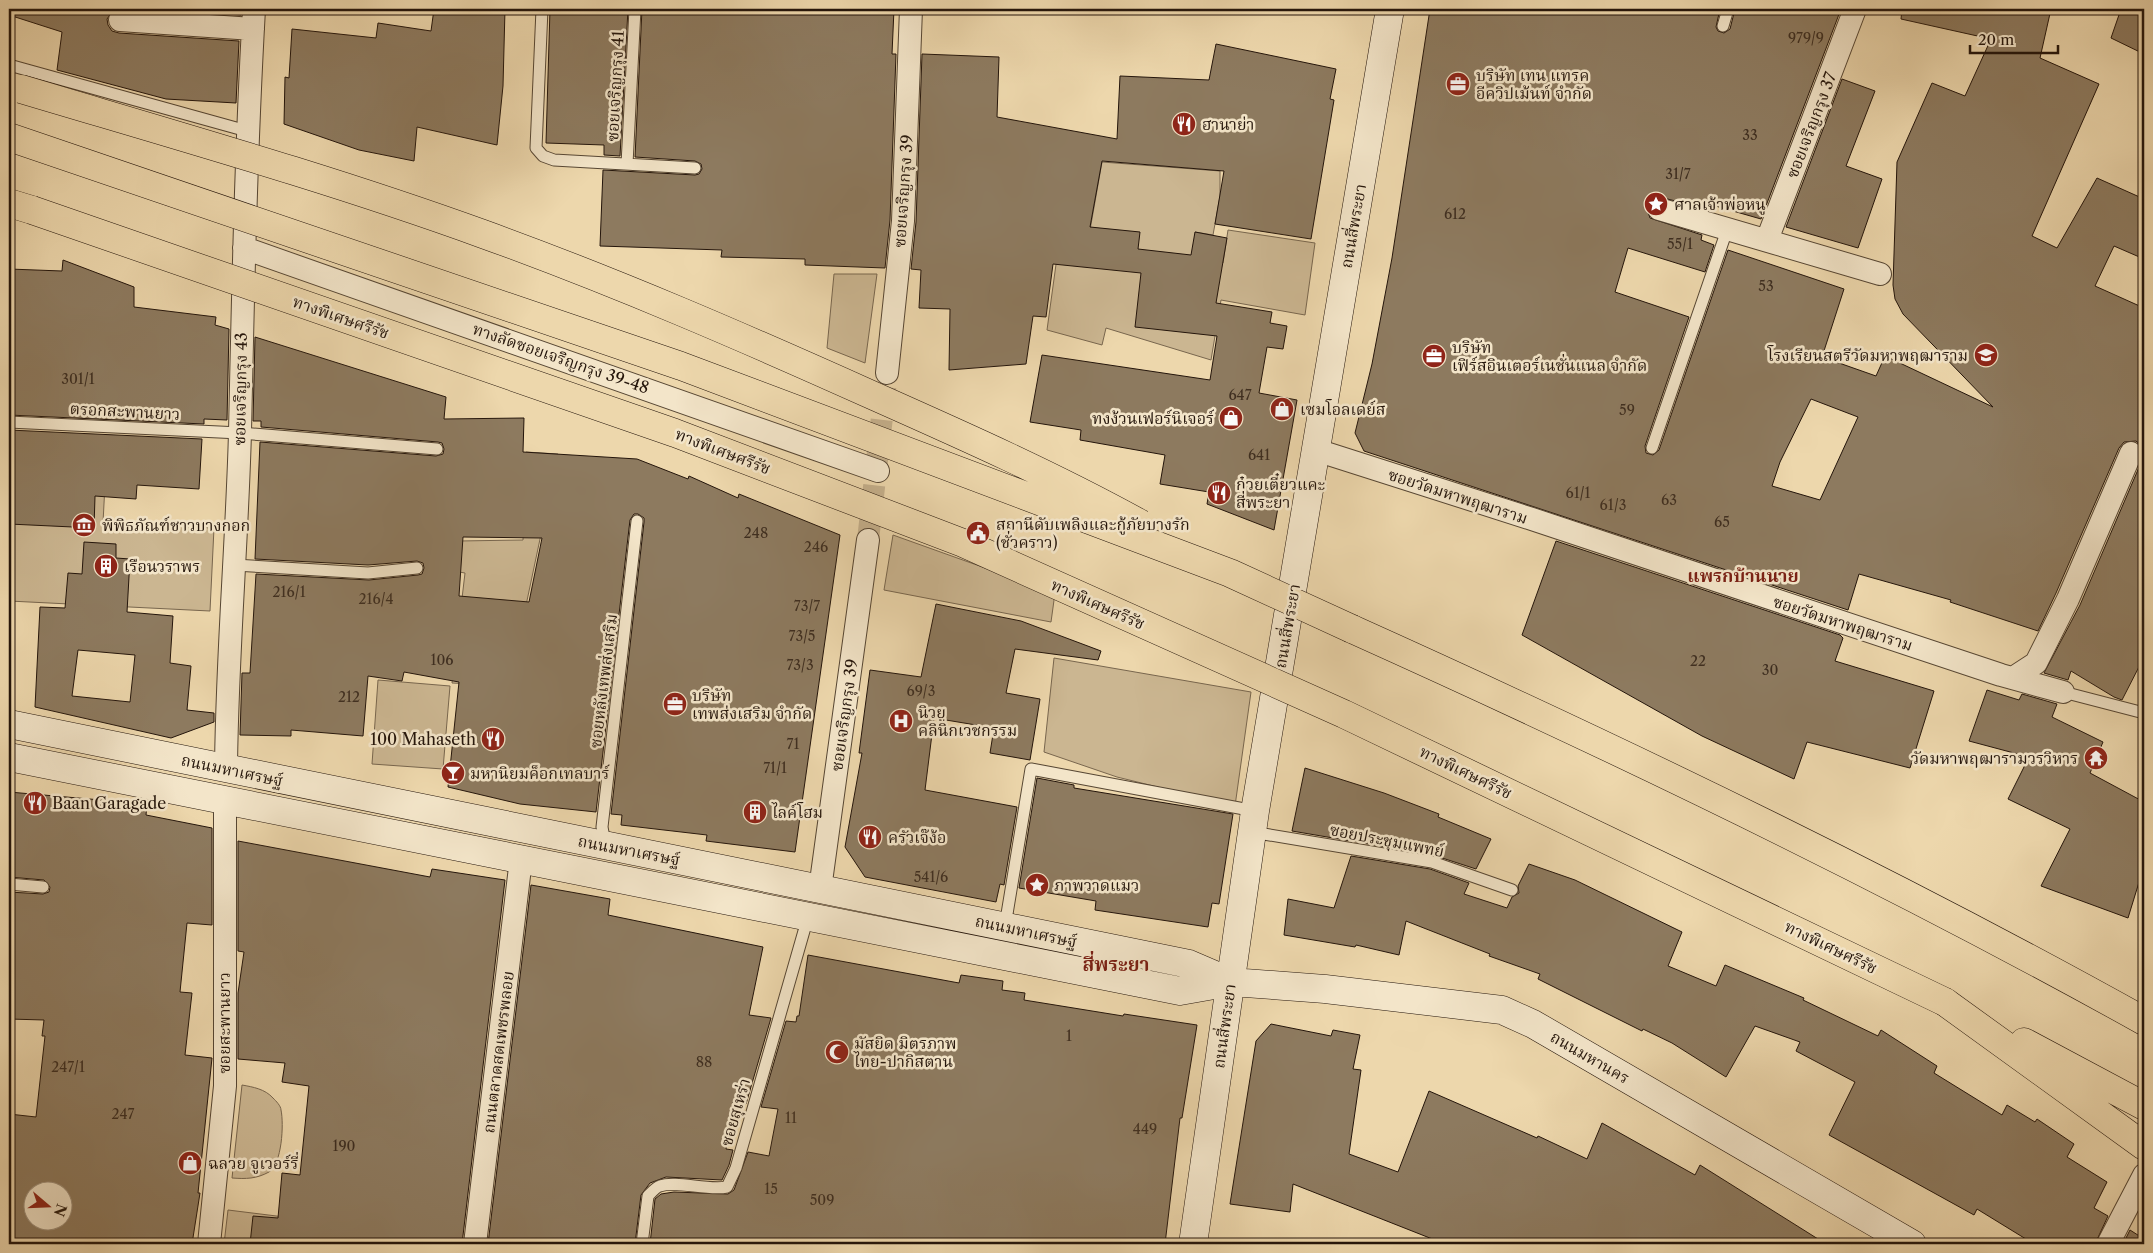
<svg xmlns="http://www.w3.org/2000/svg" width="2153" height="1253" font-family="'Libre Caslon Text','Noto Serif Thai',serif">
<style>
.green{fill:#cbb691;stroke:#78664e}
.building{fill:#8d7a5f;stroke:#24150b;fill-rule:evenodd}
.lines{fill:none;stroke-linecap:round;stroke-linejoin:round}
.minor-tunnel{stroke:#c5b08c;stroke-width:22;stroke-dasharray:22 11;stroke-linecap:butt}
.service-casing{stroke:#564633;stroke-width:13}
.minor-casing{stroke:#564633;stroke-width:24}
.secondary-casing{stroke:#24150b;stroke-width:29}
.motorway-casing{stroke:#24150b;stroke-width:29}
.service{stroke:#f3e5c9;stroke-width:11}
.minor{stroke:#f3e5c9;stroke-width:22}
.secondary{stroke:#f3e5c9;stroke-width:28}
.motorway{stroke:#edd7ac;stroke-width:28}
.motorway-bridge-casing{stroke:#24150b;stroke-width:29;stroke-linecap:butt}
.motorway-bridge{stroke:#edd7ac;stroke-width:28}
.labels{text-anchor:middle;stroke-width:5;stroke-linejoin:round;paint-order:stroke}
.number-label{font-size:14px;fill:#3e2e20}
.poi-label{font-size:16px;fill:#24150b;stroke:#f3e5c9;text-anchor:start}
.street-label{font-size:16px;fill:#24150b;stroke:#f3e5c9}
.neighbourhood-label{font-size:18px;font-weight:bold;fill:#7a1f14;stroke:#f3e5c9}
.quarter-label{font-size:19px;font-weight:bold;fill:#7a1f14;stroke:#f3e5c9}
</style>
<rect width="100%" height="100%" fill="#edd7ac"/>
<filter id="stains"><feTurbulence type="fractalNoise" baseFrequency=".004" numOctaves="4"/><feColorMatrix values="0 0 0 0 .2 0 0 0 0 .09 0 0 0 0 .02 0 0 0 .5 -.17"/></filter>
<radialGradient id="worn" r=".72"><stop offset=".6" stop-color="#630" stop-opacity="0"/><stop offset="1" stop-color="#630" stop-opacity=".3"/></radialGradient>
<path class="green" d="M1102,162L1220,171V196L1213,235L1195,232L1223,263L1228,230L1315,243L1305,315L1221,300L1211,360L1106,328L1102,345L1047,330L1061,228L1090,230Z
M834,274H877L865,363L827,348Z
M9,441L107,446L103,523L214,528L210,611L9,601Z
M526,452L558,454L521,629L540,688L452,683L465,573L453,571L458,541L523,540Z
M893,535L1055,593L1051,622L884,590Z
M1054,658L1251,692L1235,806L1117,777L1044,752Z
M378,680L450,686L443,769L372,764Z
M242,1085C253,1087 265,1089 273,1098C276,1101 281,1106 281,1110C284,1124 282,1164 269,1172C256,1179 246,1179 232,1178Z
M228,1210L381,1229L379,1244H224Z"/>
<path class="building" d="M9,9H114L107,19L108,25L112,31L119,33L239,41L236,103L166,99L57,70L62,32L9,15Z
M148,9H241V15Z
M434,9H505L503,86L497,145L417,127L414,161L359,150L284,124L285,77L289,78L292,29L376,38L378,23L431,31Z
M550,9H628L620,156L604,155V145L546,143Z
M642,9H894L892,54H896L890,220L885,268L805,265V259L721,257L722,250L600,246L603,170L695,175L699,174L702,169L701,164L695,161L635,157Z
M1430,9H1720L1716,27L1718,31L1724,33L1730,29L1735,9H1841L1761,219L1712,205L1710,210L1656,196L1650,200L1646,206L1650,218L1702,235L1701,240L1714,245L1705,272L1628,248L1615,292L1689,317L1645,446L1646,453L1653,455L1659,450L1728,250L1844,289L1822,357L1876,376L1885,356L1993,407L1903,314L1895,299L1893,285L1897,162L1932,83L1965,96L1991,39L1901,19L1902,9H2051L2040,58L2099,84L2032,236L2057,248L2097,178L2144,199V259L2114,246L2095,286L2144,308V657L2122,700L2114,697L2071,671L2068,680L2044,673L2080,605L2143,458L2142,446L2136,441L2124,442L2119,448L2056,593L2038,631L1950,602L1951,600L1859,574L1848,610L1364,451L1355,433L1372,364L1392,258ZM1811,399L1858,417L1820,500L1772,486L1780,462Z
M2121,9H2144V54L2111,38Z
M1216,44L1336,69L1330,99L1334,100L1311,239L1215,224L1224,171L1102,161L1090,227L1140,232L1138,249L1191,255L1195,232L1227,238L1216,303L1272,312L1270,323L1287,326L1283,349L1267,347L1259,393L1297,400L1274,530L1207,504L1209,492L1160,484L1165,455L1080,440L1081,430L1030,422L1042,355L1210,380L1217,336L1135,327L1141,273L1053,264L1046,317L1033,316L1026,364L949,370L950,309L919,308L921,270L911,269L916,222L922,54L999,57L997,117L1117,139L1120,76L1209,80Z
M1842,79L1875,91L1846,166L1882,179L1858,248L1786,227Z
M63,260L134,287V307L216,317L215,325L229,329L227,420L204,419V424L9,415V269L62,271Z
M255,337L446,397L444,419L524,418L523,452L637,459L688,479L689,476L738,498L739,494L840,535L795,852L706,841L707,835L621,825L622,815L611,814L644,522V518L638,514H634L630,520L596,812L520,804L448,787L459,682L404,672L402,681L368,676L363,736L291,730V736L240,735L242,673H250L256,574L369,580L418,575L422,574L424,568L423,563L417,561L368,565L255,559L260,442L436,456L443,454L444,449L442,443L438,442L261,427V421H253ZM463,537L542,538L529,602L459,596Z
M9,430L202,439L199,489L137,485L136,499L95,496L94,528L9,524Z
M1556,541L1840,635L1843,638L1835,661L1934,691L1910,768L1807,742L1794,779L1702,736L1522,635Z
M84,542L116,544V558L130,559L127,612L173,616L170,663L191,666L187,710L214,713V722L171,738L35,707L40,607L65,608L68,573L82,574ZM78,650L135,655L130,702L72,696Z
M936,604L1021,621L1101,651L1098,660L1015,649L1006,693L1040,699L1030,760L990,753L994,728L934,718L925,790L1017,807L1004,885L1000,884L996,902L865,877L845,847L862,753H859L870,670L921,677Z
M1987,690L2019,700L2022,694L2057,704L2052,717L2103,742L2090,773L2144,802V866L2128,918L2041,886L2070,829L2008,799L2029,757L1969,741Z
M1305,768L1384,793L1439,814L1438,817L1491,839L1476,869L1433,855L1292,831Z
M1037,778L1074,785V788L1233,814L1219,904L1212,903L1208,927L1095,910L1096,901L1019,888Z
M9,792L147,804L146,815L212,828V925L187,923L180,992L192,993L185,1055L212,1058L198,1193H200L192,1244H9V1114L36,1117L45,1036H42L44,1020L9,1019V892L43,894L49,892L50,887L44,880L9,877ZM32,1190H62V1220H32Z
M238,841L430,877L432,869L505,880L462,1244H250L253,1216L278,1218L282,1173L300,1175L309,1086L282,1082L285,1063L238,1059V993L244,952L238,951Z
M1351,856L1430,869L1469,883L1464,894L1507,908L1512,897L1519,893L1518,886L1529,864L1575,880L1682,932L1668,966L1716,986L1725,965L1804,998L1803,1000L1878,1036L1881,1030L1937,1066L1934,1073L2002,1115L2007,1105L2035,1122L2037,1119L2074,1144L2067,1157L2107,1182L2094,1208L2108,1216L2095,1244H2034L1977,1209L1974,1215L1829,1135L1855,1082L1796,1051L1800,1042L1755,1026L1726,1077L1672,1043L1643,1029L1642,1031L1538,979L1540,974L1489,956L1490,954L1406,921L1399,955L1356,945L1355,947L1284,935L1288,899L1334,908Z
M531,885L610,899L608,915L763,947L749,1015L771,1018L746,1104L733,1102L726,1149L733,1150L729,1165L722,1180L666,1177L650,1183L641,1195L635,1244H488Z
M808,955L959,983L961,975L1003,981L1002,990L1025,993L1024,1000L1123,1016L1124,1014L1197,1025L1182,1118H1180L1165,1244H650L655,1199L661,1194L674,1192L728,1194L734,1190L748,1152L769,1156L778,1109L761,1107L786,1021L796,1022L797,1016H799Z
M1271,1024L1331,1036L1333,1030L1360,1035L1353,1069L1361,1070L1349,1154L1398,1172L1429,1091L1537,1138L1538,1136L1587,1159L1602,1123L1695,1175L1700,1165L1826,1244H1445L1293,1184L1290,1212L1230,1204L1256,1041Z
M2130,1230L2144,1239V1244H2123Z"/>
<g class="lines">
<path class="minor-tunnel" d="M868,540L887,373"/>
<g class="service-casing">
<path id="service" d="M542,9L536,148L543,156L554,160L695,168
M1723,26L1728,9
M9,65L247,131
M627,164L635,9
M9,422L240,433L437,449
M1652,448L1727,230
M234,565L368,573L417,568
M2063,692L2144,713
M1252,832L1432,862L1512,890
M605,844L602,827L637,521
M9,884L43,887
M1005,926L1031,769L1255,811
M642,1244L648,1196C651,1193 656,1187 660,1186C676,1180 707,1191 727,1187L736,1168L808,917"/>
</g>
<g class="minor-casing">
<path id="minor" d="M120,20L253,29
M1659,209L1880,274
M1767,240L1855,9
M244,248L878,471
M887,373L903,221L911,9
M1316,450L1532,519L2001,675L2063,692
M2013,678L2036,663L2068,599L2131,453
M226,768C227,656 237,544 240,432C243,291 246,150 254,9
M820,889L868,540
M209,1244L225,1086V800
M475,1244L521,859
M2108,1244L2144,1175"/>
</g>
<g class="secondary-casing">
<path id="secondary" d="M9,724L1189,964L1231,982
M9,757L1180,991L1231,982L1325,989L1502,1010L1533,1024L1912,1244
M1193,1244L1255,811L1390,9"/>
</g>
<g class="motorway-casing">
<path id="motorway" d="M9,203L32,210
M1352,629C1621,750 1887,878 2144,1021
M1945,1002L2144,1146
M2024,1042L2144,1106"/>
</g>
<use href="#service" class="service"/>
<use href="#minor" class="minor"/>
<use href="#secondary" class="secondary"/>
<use href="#motorway" class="motorway"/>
<g class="motorway-bridge-casing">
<path id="motorway-bridge" d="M21,89C175,135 331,179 483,234C616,282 745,338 874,396C964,436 1054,476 1141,524
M9,137L681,366L1230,573L1352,629
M32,210L675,433L963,543L1344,714L1945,1002"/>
</g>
<use href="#motorway-bridge" class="motorway-bridge"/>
</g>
<defs>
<g id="office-disc" transform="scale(1.25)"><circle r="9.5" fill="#8f2418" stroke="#f3e5c9"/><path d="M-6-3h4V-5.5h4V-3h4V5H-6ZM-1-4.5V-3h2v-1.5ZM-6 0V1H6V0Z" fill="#fff"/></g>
<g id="restaurant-disc" transform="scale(1.25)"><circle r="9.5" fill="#8f2418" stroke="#f3e5c9"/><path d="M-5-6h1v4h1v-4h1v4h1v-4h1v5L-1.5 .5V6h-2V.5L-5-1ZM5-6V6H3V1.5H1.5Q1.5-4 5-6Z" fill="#fff"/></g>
<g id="sight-disc" transform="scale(1.25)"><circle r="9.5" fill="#8f2418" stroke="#f3e5c9"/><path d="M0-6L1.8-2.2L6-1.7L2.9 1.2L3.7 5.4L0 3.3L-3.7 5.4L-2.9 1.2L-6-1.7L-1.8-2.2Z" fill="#fff"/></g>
<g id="school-disc" transform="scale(1.25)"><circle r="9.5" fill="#8f2418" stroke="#f3e5c9"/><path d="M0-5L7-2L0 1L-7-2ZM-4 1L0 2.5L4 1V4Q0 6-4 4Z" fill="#fff"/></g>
<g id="shop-disc" transform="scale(1.25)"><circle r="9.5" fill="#8f2418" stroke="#f3e5c9"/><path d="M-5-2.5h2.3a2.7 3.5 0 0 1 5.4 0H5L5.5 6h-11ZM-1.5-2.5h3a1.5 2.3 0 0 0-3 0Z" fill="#fff"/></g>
<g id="museum-disc" transform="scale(1.25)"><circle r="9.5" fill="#8f2418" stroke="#f3e5c9"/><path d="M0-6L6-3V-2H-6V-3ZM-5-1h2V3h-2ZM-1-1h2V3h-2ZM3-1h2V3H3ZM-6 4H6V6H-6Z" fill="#fff"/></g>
<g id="civic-disc" transform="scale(1.25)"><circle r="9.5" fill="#8f2418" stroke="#f3e5c9"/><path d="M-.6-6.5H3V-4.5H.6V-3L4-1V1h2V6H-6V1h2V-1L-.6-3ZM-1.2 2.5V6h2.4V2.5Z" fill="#fff"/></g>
<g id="building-disc" transform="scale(1.25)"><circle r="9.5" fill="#8f2418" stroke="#f3e5c9"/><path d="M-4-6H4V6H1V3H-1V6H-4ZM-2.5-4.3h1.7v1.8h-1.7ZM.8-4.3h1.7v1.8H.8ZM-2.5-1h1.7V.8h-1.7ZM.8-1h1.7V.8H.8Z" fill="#fff"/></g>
<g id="hospital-disc" transform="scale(1.25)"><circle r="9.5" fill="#8f2418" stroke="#f3e5c9"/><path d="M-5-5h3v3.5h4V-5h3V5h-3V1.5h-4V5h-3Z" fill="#fff"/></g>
<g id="temple-disc" transform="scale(1.25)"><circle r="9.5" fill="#8f2418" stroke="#f3e5c9"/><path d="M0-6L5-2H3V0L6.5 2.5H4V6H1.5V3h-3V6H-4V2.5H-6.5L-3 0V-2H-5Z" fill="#fff"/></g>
<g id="bar-disc" transform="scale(1.25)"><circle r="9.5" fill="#8f2418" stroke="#f3e5c9"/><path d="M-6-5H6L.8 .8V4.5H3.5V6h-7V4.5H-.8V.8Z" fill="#fff"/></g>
<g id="mosque-disc" transform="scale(1.25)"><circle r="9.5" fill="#8f2418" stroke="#f3e5c9"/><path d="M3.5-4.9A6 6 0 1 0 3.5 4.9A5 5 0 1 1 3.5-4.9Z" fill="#fff"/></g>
</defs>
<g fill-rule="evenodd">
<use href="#office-disc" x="1458" y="84"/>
<use href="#restaurant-disc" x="1184" y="124"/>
<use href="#sight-disc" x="1656" y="204"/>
<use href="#school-disc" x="1986" y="355"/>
<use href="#office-disc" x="1434" y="356"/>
<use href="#shop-disc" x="1282" y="409"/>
<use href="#shop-disc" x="1231" y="418"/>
<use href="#restaurant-disc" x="1219" y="493"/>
<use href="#museum-disc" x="84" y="525"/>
<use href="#civic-disc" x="978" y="533"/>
<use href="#building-disc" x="106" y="566"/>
<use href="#office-disc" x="675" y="704"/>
<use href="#hospital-disc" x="901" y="721"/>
<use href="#restaurant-disc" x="493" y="739"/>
<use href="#temple-disc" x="2096" y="758"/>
<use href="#bar-disc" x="453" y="773"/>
<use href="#restaurant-disc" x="35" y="803"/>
<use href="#building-disc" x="755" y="812"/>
<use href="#restaurant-disc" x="870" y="837"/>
<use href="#sight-disc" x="1037" y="885"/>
<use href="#mosque-disc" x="837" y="1052"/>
<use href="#shop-disc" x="190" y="1163"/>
</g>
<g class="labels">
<g class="number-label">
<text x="1806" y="43">979/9</text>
<text x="1750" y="140">33</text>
<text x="1678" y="179">31/7</text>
<text x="1455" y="219">612</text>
<text x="1680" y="249">55/1</text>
<text x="1766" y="291">53</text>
<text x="78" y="384">301/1</text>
<text x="1240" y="400">647</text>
<text x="1627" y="415">59</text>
<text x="1259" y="460">641</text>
<text x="1578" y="498">61/1</text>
<text x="1669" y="505">63</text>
<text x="1613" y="510">61/3</text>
<text x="1722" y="527">65</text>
<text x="756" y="538">248</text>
<text x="816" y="552">246</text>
<text x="289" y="597">216/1</text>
<text x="376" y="604">216/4</text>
<text x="807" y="611">73/7</text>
<text x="802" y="641">73/5</text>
<text x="442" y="665">106</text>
<text x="1698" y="666">22</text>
<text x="800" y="670">73/3</text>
<text x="1770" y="675">30</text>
<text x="921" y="696">69/3</text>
<text x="349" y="702">212</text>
<text x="793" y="749">71</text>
<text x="775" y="773">71/1</text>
<text x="931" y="882">541/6</text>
<text x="1069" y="1041">1</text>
<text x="704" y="1067">88</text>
<text x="68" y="1072">247/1</text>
<text x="123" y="1119">247</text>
<text x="791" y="1123">11</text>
<text x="1145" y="1134">449</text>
<text x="344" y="1151">190</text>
<text x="771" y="1194">15</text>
<text x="822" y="1205">509</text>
</g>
<g class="poi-label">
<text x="1476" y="81">บริษัท เทน แทรค<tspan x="1476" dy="18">อีควิปเม้นท์ จำกัด</tspan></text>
<text x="1202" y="130">ฮานาย่า</text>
<text x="1674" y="210">ศาลเจ้าพ่อหนู</text>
<text x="1452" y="353">บริษัท<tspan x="1452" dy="18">เฟิร์สอินเตอร์เนชั่นแนล จำกัด</tspan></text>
<text x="1968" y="361" text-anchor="end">โรงเรียนสตรีวัดมหาพฤฒาราม</text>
<text x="1300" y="415">เซมโอลเดย์ส</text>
<text x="1214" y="424" text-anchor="end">ทงง้วนเฟอร์นิเจอร์</text>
<text x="1236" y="490">ก๋วยเตี๋ยวแคะ<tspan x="1236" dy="18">สี่พระยา</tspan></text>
<text x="996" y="530">สถานีดับเพลิงและกู้ภัยบางรัก<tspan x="996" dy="18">(ชั่วคราว)</tspan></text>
<text x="102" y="531">พิพิธภัณฑ์ชาวบางกอก</text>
<text x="124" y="572">เรือนวราพร</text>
<text x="692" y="701">บริษัท<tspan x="692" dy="18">เทพส่งเสริม จำกัด</tspan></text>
<text x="918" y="718">นิวยู<tspan x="918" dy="18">คลินิกเวชกรรม</tspan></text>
<text x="476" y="745" text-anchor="end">100 Mahaseth</text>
<text x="2078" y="764" text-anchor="end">วัดมหาพฤฒารามวรวิหาร</text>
<text x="470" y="779">มหานิยมค็อกเทลบาร์</text>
<text x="52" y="809">Baan Garagade</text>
<text x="772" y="818">ไลค์โฮม</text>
<text x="888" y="843">ครัวเจ๊ง้อ</text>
<text x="1054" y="891">ภาพวาดแมว</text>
<text x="854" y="1049">มัสยิด มิตรภาพ<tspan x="854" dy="18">ไทย-ปากิสตาน</tspan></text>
<text x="208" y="1169">ฉลวย จูเวอร์รี่</text>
</g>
<g class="street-label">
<text transform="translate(615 86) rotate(-87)" y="6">ซอยเจริญกรุง 41</text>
<text transform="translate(1811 125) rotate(-69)" y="6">ซอยเจริญกรุง 37</text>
<text transform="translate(903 191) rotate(-86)" y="6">ซอยเจริญกรุง 39</text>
<text transform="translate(1353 226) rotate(-80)" y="6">ถนนสี่พระยา</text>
<text transform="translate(341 317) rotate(19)" y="6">ทางพิเศษศรีรัช</text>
<text transform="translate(561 358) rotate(19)" y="6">ทางลัดซอยเจริญกรุง 39-48</text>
<text transform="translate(240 389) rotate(-89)" y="6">ซอยเจริญกรุง 43</text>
<text transform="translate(125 411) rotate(3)" y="6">ตรอกสะพานยาว</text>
<text transform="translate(723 451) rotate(21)" y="6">ทางพิเศษศรีรัช</text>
<text transform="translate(1458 496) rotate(18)" y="6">ซอยวัดมหาพฤฒาราม</text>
<text transform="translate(1098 604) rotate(24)" y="6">ทางพิเศษศรีรัช</text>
<text transform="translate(1843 623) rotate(18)" y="6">ซอยวัดมหาพฤฒาราม</text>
<text transform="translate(1287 626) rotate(-80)" y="6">ถนนสี่พระยา</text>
<text transform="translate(603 681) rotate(-83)" y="6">ซอยหลังเทพส่งเสริม</text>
<text transform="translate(844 715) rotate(-82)" y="6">ซอยเจริญกรุง 39</text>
<text transform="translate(232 770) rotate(12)" y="6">ถนนมหาเศรษฐ์</text>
<text transform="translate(1466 772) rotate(26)" y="6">ทางพิเศษศรีรัช</text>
<text transform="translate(1387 840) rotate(11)" y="6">ซอยประชุมแพทย์</text>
<text transform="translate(629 850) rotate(11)" y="6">ถนนมหาเศรษฐ์</text>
<text transform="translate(1026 931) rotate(12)" y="6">ถนนมหาเศรษฐ์</text>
<text transform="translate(1831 947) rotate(26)" y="6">ทางพิเศษศรีรัช</text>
<text transform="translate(224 1023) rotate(-90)" y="6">ซอยสะพานยาว</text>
<text transform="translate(1224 1026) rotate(-82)" y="6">ถนนสี่พระยา</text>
<text transform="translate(498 1052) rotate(-83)" y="6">ถนนตลาดสดเพชรพลอย</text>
<text transform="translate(1590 1057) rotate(30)" y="6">ถนนมหานคร</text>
<text transform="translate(735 1112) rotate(-74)" y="6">ซอยสุเหร่า</text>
</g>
<g class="neighbourhood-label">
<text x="1743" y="582">แพรกบ้านนาย</text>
</g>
<g class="quarter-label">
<text x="1116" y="971">สี่พระยา</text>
</g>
</g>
<rect width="2153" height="1253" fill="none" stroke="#edd7ac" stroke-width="30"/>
<rect x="10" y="10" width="2133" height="1233" fill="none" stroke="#24150b" stroke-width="2.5"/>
<rect x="15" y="15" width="2123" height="1223" fill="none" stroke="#24150b"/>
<g transform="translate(48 1206) rotate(109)"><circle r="24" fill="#f3e5c9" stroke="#a0927d"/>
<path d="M0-4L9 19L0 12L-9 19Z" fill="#8f2418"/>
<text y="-8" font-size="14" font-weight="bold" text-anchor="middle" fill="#24150b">N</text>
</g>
<path d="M1970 45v8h88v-8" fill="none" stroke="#24150b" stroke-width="2.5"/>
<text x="1978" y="45" font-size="15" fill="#24150b" stroke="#f3e5c9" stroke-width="4" paint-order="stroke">20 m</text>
<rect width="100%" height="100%" filter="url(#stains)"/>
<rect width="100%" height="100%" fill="url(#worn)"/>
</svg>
